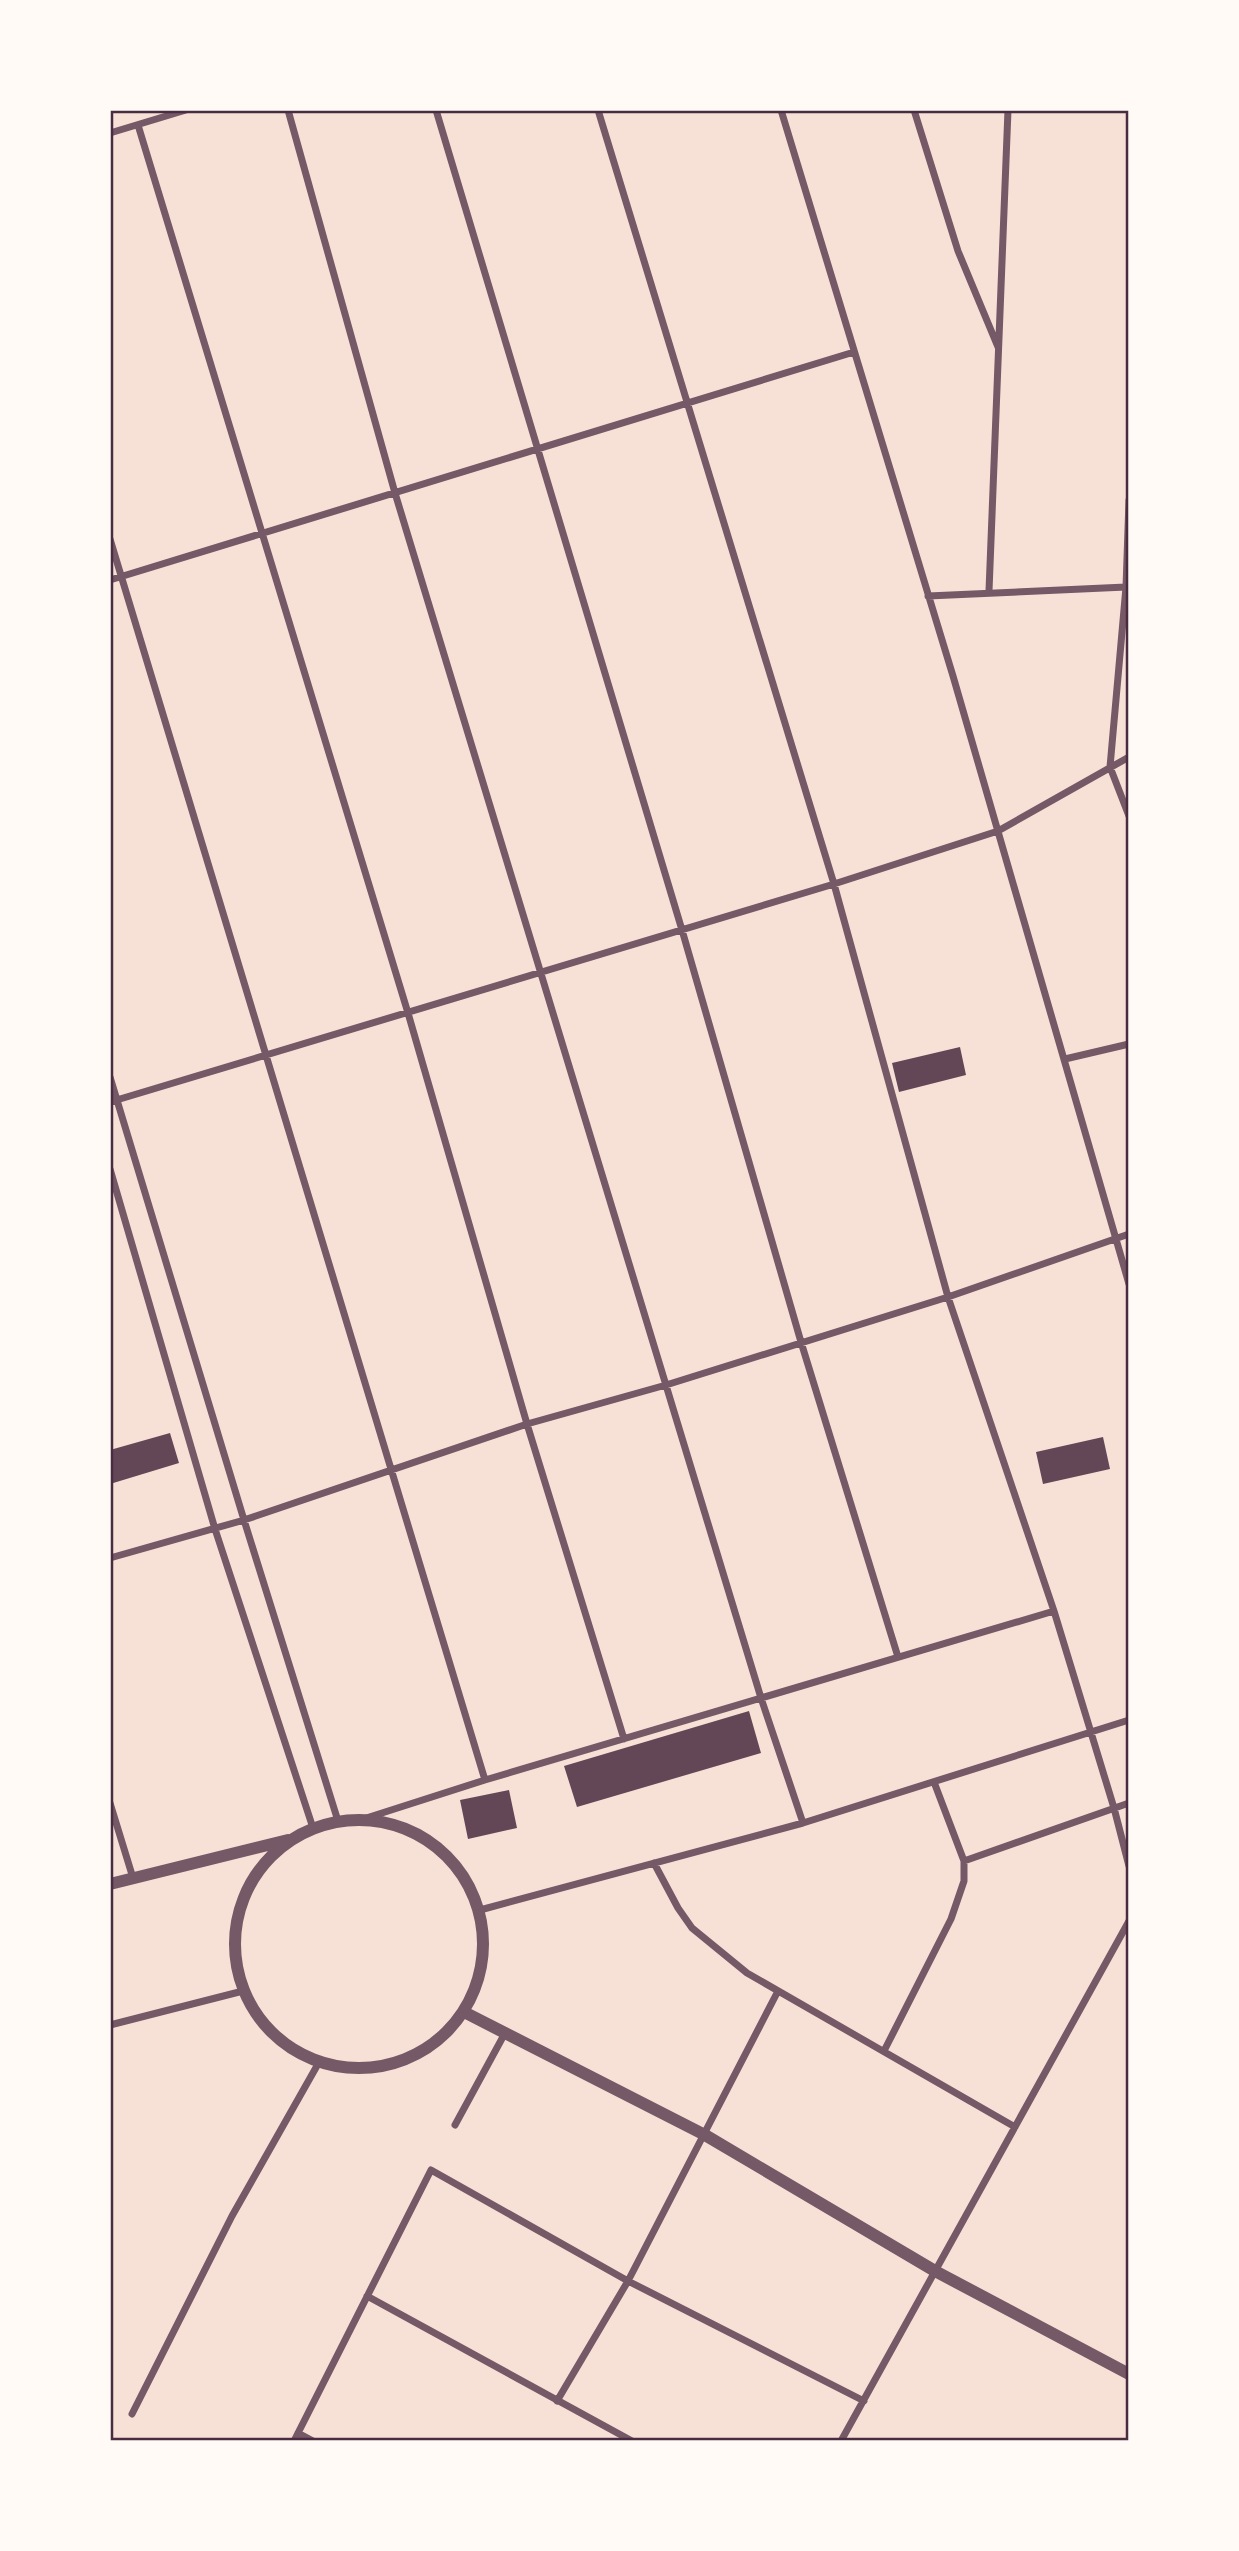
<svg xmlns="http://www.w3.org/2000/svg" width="1239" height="2551" font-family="Arial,sans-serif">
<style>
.building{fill:#644757}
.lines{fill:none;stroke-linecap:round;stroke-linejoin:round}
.minor{stroke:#755966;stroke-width:7}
.tertiary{stroke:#755966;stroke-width:12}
.neatline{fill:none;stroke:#4a2c40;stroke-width:2.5}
</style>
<rect width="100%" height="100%" fill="#f7e1d7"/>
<path class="building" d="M960,1047L966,1075L899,1092L892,1063Z
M170,1433L179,1463L110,1484V1450Z
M1103,1437L1110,1469L1043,1484L1036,1452Z
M749,1711L761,1753L577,1807L564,1766Z
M509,1790L517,1828L468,1839L460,1800Z"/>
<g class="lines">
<path class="minor" d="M288,110L395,493L761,1698L803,1823
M436,110L682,930L801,1342L898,1657
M598,110L834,884L948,1297L1054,1611L1114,1808L1129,1866
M781,110L953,676L1129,1284
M914,110L958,251L998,347
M138,125L408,1013L527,1424L624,1739
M110,133L186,110
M1129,500L1126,587L1110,767L1129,816
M110,539L485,1780L357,1821
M110,580L854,352
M989,591L1008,110
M928,596L1126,587
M1065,1059L1129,1044
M110,1077L244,1520L338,1821
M110,1102L834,884L998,831L1129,757
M110,1169L215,1529L313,1828
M110,1558L244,1520L527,1424L666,1385L948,1297L1129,1234
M485,1780L1054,1611
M110,1803L133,1878
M964,1861L1129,1803
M654,1863L678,1908L692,1928L747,1973L1015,2127
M480,1910L803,1823L1129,1720
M110,2025L243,1991
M884,2051L951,1919L964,1881V1861L934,1782
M455,2125L505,2033
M367,2296L632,2441
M557,2401L628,2281L778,1991
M132,2414L232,2216L318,2064
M298,2433L313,2441
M294,2441L431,2170L628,2281L864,2401
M841,2441L1129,1921"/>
<path class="tertiary" d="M235 1944a124 124 0 1 1 248 0a124 124 0 1 1-248 0Z
M110,1884L288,1840
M464,2012L705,2135L935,2271L1129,2374"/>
</g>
<rect width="1239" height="2551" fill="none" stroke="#fffaf5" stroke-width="224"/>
<rect x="112" y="112" width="1015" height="2327" class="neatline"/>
</svg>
